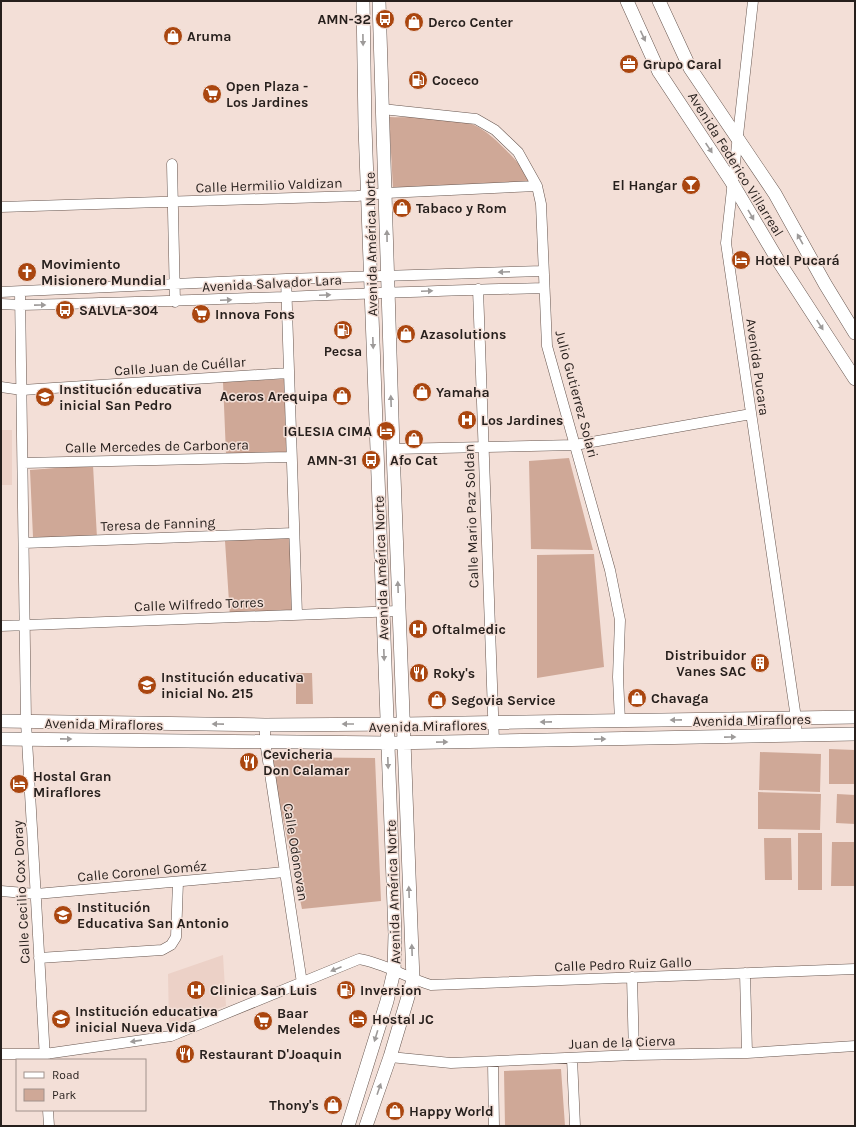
<svg xmlns="http://www.w3.org/2000/svg" width="856" height="1127" font-family="Karla,sans-serif">
<style>
.built{fill:#ecd1c7}
.green{fill:#cfa897}
.lines{fill:none;stroke-linecap:round;stroke-linejoin:round}
.minor-casing{stroke:#67564f;stroke-width:11}
.major-casing{stroke:#67564f;stroke-width:14}
.minor{stroke:#fff;stroke-width:10}
.major{stroke:#fff;stroke-width:13}
.oneway{fill:#9d9a99}
.labels{text-anchor:middle;stroke-width:3;stroke-linejoin:round;paint-order:stroke}
.poi-label{font-size:14px;font-weight:bold;fill:#261f1c;stroke:#f3dfd7;text-anchor:start}
.street-label{font-size:14px;fill:#261f1c;stroke:#f3dfd7}
</style>
<rect width="100%" height="100%" fill="#f3dfd7"/>
<path class="built" d="M1,430H12V485H1Z
M223,955L226,1006L169,1025L168,974Z"/>
<path class="green" d="M389,117C417,118 448,114 474,125C493,133 521,165 533,182L393,188Z
M284,379L287,453L226,454L223,382Z
M569,458L593,550L531,549L529,461Z
M93,465L97,538L33,537L30,470Z
M291,537L292,617H230L225,541Z
M594,554L604,667L537,678V555Z
M296,673H312L313,704H296Z
M829,749L855,750V784H829Z
M760,752L821,754L820,792L759,790Z
M270,757L375,758L381,901L302,909Z
M758,792L821,794L820,830L758,829Z
M837,794L855,795V824L836,823Z
M798,833H822V890H798Z
M764,838H791L792,880H765Z
M832,842H855V886H831Z
M561,1069L565,1126H505L504,1071Z"/>
<g class="lines">
<g class="minor-casing">
<path id="minor" d="M753,1L726,243L796,718V736
M382,109L476,119L495,130L518,152L537,186L541,204L547,346L610,570L620,620L618,677L620,721
M172,164L175,302
M1,207L357,196L386,193L537,186
M286,279L297,615
M478,289L494,741
M1,292L286,279L543,271
M20,292L26,722L45,1059
M1,304L21,305C195,302 369,292 544,288
M1,387L22,390L288,373
M393,449L575,445L751,414
M23,463L291,457
M24,543L294,533
M1,626L398,611
M265,725V741L302,983
M1,891L36,894L285,872
M39,958L162,950L171,945L176,937L178,882
M745,973L747,1053
M632,977L634,1055
M1,1054H45L171,1036L359,959C384,963 407,978 431,985L855,969
M390,1057L451,1063L634,1055L747,1053L855,1046
M572,1058L575,1126
M493,1062L494,1126
M48,1110L49,1126"/>
</g>
<g class="major-casing">
<path id="major" d="M627,1L659,72L731,181L779,262L855,379
M659,1L690,68L775,194L825,284L855,333
M1,721L265,725L403,724L855,717
M1,739L388,743L855,734
M348,1126L387,1001L394,971L395,934L365,127L363,1
M366,1126L390,1057L413,980L393,449L379,1"/>
</g>
<use href="#minor" class="minor"/>
<use href="#major" class="major"/>
</g>
<defs><path id="oneway-solid" d="M-6-.8H1V-3.2L6.5 0L1 3.2V.8H-6Z"/></defs>
<g class="oneway">
<use href="#oneway-solid" transform="translate(643 36) rotate(65)"/>
<use href="#oneway-solid" transform="translate(363 40) rotate(89)"/>
<use href="#oneway-solid" transform="translate(709 148) rotate(56)"/>
<use href="#oneway-solid" transform="translate(751 215) rotate(60)"/>
<use href="#oneway-solid" transform="translate(387 236) rotate(-91)"/>
<use href="#oneway-solid" transform="translate(800 239) rotate(-119)"/>
<use href="#oneway-solid" transform="translate(504 272) rotate(178)"/>
<use href="#oneway-solid" transform="translate(427 291) rotate(-2)"/>
<use href="#oneway-solid" transform="translate(325 295) rotate(-3)"/>
<use href="#oneway-solid" transform="translate(226 300) rotate(-3)"/>
<use href="#oneway-solid" transform="translate(40 305) rotate(-1)"/>
<use href="#oneway-solid" transform="translate(820 325) rotate(57)"/>
<use href="#oneway-solid" transform="translate(373 343) rotate(88)"/>
<use href="#oneway-solid" transform="translate(391 401) rotate(-92)"/>
<use href="#oneway-solid" transform="translate(398 587) rotate(-92)"/>
<use href="#oneway-solid" transform="translate(384 655) rotate(88)"/>
<use href="#oneway-solid" transform="translate(676 720) rotate(179)"/>
<use href="#oneway-solid" transform="translate(546 722) rotate(179)"/>
<use href="#oneway-solid" transform="translate(218 724) rotate(-179)"/>
<use href="#oneway-solid" transform="translate(348 724) rotate(180)"/>
<use href="#oneway-solid" transform="translate(730 737) rotate(-1)"/>
<use href="#oneway-solid" transform="translate(66 739) rotate(1)"/>
<use href="#oneway-solid" transform="translate(600 739) rotate(-1)"/>
<use href="#oneway-solid" transform="translate(442 742) rotate(-1)"/>
<use href="#oneway-solid" transform="translate(388 763) rotate(88)"/>
<use href="#oneway-solid" transform="translate(409 892) rotate(-92)"/>
<use href="#oneway-solid" transform="translate(412 950) rotate(-92)"/>
<use href="#oneway-solid" transform="translate(336 969) rotate(157)"/>
<use href="#oneway-solid" transform="translate(376 1036) rotate(107)"/>
<use href="#oneway-solid" transform="translate(136 1041) rotate(172)"/>
<use href="#oneway-solid" transform="translate(379 1089) rotate(-71)"/>
</g>
<defs>
<g id="bus-disc" transform="scale(1)"><circle r="9.5" fill="#aa460f" stroke="#f3dfd7"/><path d="M-5-6H5V4H4V6H2V4H-2V6H-4V4H-5ZM-3.5-4V0h7V-4ZM-3.5 1.2v1.5H-2V1.2ZM2 1.2v1.5H3.5V1.2Z" fill="#fff"/></g>
<g id="shop-disc" transform="scale(1)"><circle r="9.5" fill="#aa460f" stroke="#f3dfd7"/><path d="M-5-2.5h2.3a2.7 3.5 0 0 1 5.4 0H5L5.5 6h-11ZM-1.5-2.5h3a1.5 2.3 0 0 0-3 0Z" fill="#fff"/></g>
<g id="office-disc" transform="scale(1)"><circle r="9.5" fill="#aa460f" stroke="#f3dfd7"/><path d="M-6-3h4V-5.5h4V-3h4V5H-6ZM-1-4.5V-3h2v-1.5ZM-6 0V1H6V0Z" fill="#fff"/></g>
<g id="fuel-disc" transform="scale(1)"><circle r="9.5" fill="#aa460f" stroke="#f3dfd7"/><path d="M-5.5-6h7V0h2V4h1.3V-2.5L3-4.5l.8-.8L6-3V5H2.5V1h-1V6h-7ZM-4.2-4.7v3.2H.2V-4.7Z" fill="#fff"/></g>
<g id="supermarket-disc" transform="scale(1)"><circle r="9.5" fill="#aa460f" stroke="#f3dfd7"/><path d="M-6-5.5h2.5l.6 2H6L4.5 2H-2.5L-4.4-4H-6ZM-1.5 3.2a1.3 1.3 0 1 0 .1 0ZM3 3.2a1.3 1.3 0 1 0 .1 0Z" fill="#fff"/></g>
<g id="bar-disc" transform="scale(1)"><circle r="9.5" fill="#aa460f" stroke="#f3dfd7"/><path d="M-6-5H6L.8 .8V4.5H3.5V6h-7V4.5H-.8V.8Z" fill="#fff"/></g>
<g id="hotel-disc" transform="scale(1)"><circle r="9.5" fill="#aa460f" stroke="#f3dfd7"/><path d="M-6-4.5h1.5V1H6V5H4.5V3h-9V5H-6ZM-4 0a1.8 1.8 0 1 1 3.6 0ZM.5 0V-2.5h3Q6-2.5 6 0Z" fill="#fff"/></g>
<g id="church-disc" transform="scale(1)"><circle r="9.5" fill="#aa460f" stroke="#f3dfd7"/><path d="M-1.2-6h2.4v3.5h3.3v2.4h-3.3V6h-2.4V-.1h-3.3v-2.4h3.3Z" fill="#fff"/></g>
<g id="school-disc" transform="scale(1)"><circle r="9.5" fill="#aa460f" stroke="#f3dfd7"/><path d="M0-5L7-2L0 1L-7-2ZM-4 1L0 2.5L4 1V4Q0 6-4 4Z" fill="#fff"/></g>
<g id="hospital-disc" transform="scale(1)"><circle r="9.5" fill="#aa460f" stroke="#f3dfd7"/><path d="M-5-5h3v3.5h4V-5h3V5h-3V1.5h-4V5h-3Z" fill="#fff"/></g>
<g id="building-disc" transform="scale(1)"><circle r="9.5" fill="#aa460f" stroke="#f3dfd7"/><path d="M-4-6H4V6H1V3H-1V6H-4ZM-2.5-4.3h1.7v1.8h-1.7ZM.8-4.3h1.7v1.8H.8ZM-2.5-1h1.7V.8h-1.7ZM.8-1h1.7V.8H.8Z" fill="#fff"/></g>
<g id="restaurant-disc" transform="scale(1)"><circle r="9.5" fill="#aa460f" stroke="#f3dfd7"/><path d="M-5-6h1v4h1v-4h1v4h1v-4h1v5L-1.5 .5V6h-2V.5L-5-1ZM5-6V6H3V1.5H1.5Q1.5-4 5-6Z" fill="#fff"/></g>
</defs>
<g fill-rule="evenodd">
<use href="#bus-disc" x="385" y="19"/>
<use href="#shop-disc" x="414" y="22"/>
<use href="#shop-disc" x="173" y="36"/>
<use href="#office-disc" x="629" y="64"/>
<use href="#fuel-disc" x="418" y="80"/>
<use href="#supermarket-disc" x="212" y="94"/>
<use href="#bar-disc" x="691" y="185"/>
<use href="#shop-disc" x="402" y="208"/>
<use href="#hotel-disc" x="741" y="260"/>
<use href="#church-disc" x="27" y="272"/>
<use href="#bus-disc" x="65" y="310"/>
<use href="#supermarket-disc" x="201" y="314"/>
<use href="#fuel-disc" x="343" y="330"/>
<use href="#shop-disc" x="406" y="334"/>
<use href="#shop-disc" x="422" y="392"/>
<use href="#shop-disc" x="342" y="396"/>
<use href="#school-disc" x="45" y="397"/>
<use href="#hospital-disc" x="467" y="420"/>
<use href="#hotel-disc" x="386" y="431"/>
<use href="#shop-disc" x="414" y="439"/>
<use href="#bus-disc" x="371" y="460"/>
<use href="#hospital-disc" x="418" y="629"/>
<use href="#building-disc" x="760" y="663"/>
<use href="#restaurant-disc" x="419" y="673"/>
<use href="#school-disc" x="147" y="685"/>
<use href="#shop-disc" x="637" y="698"/>
<use href="#shop-disc" x="437" y="700"/>
<use href="#restaurant-disc" x="249" y="762"/>
<use href="#hotel-disc" x="19" y="784"/>
<use href="#school-disc" x="63" y="915"/>
<use href="#hospital-disc" x="196" y="990"/>
<use href="#fuel-disc" x="346" y="990"/>
<use href="#school-disc" x="61" y="1019"/>
<use href="#hotel-disc" x="358" y="1019"/>
<use href="#supermarket-disc" x="263" y="1021"/>
<use href="#restaurant-disc" x="185" y="1054"/>
<use href="#shop-disc" x="333" y="1105"/>
<use href="#shop-disc" x="395" y="1111"/>
</g>
<g class="labels">
<g class="poi-label">
<text x="371" y="24" text-anchor="end">AMN-32</text>
<text x="428" y="27">Derco Center</text>
<text x="187" y="41">Aruma</text>
<text x="643" y="69">Grupo Caral</text>
<text x="432" y="85">Coceco</text>
<text x="226" y="91">Open Plaza -<tspan x="226" dy="16">Los Jardines</tspan></text>
<text x="677" y="190" text-anchor="end">El Hangar</text>
<text x="416" y="213">Tabaco y Rom</text>
<text x="755" y="265">Hotel Pucará</text>
<text x="41" y="269">Movimiento<tspan x="41" dy="16">Misionero Mundial</tspan></text>
<text x="79" y="315">SALVLA-304</text>
<text x="215" y="319">Innova Fons</text>
<text x="420" y="339">Azasolutions</text>
<text x="343" y="356" text-anchor="middle">Pecsa</text>
<text x="59" y="394">Institución educativa<tspan x="59" dy="16">inicial San Pedro</tspan></text>
<text x="436" y="397">Yamaha</text>
<text x="328" y="401" text-anchor="end">Aceros Arequipa</text>
<text x="481" y="425">Los Jardines</text>
<text x="372" y="436" text-anchor="end">IGLESIA CIMA</text>
<text x="357" y="465" text-anchor="end">AMN-31</text>
<text x="414" y="465" text-anchor="middle">Afo Cat</text>
<text x="432" y="634">Oftalmedic</text>
<text x="746" y="660" text-anchor="end">Distribuidor<tspan x="746" dy="16">Vanes SAC</tspan></text>
<text x="433" y="678">Roky's</text>
<text x="161" y="682">Institución educativa<tspan x="161" dy="16">inicial No. 215</tspan></text>
<text x="651" y="703">Chavaga</text>
<text x="451" y="705">Segovia Service</text>
<text x="263" y="759">Cevicheria<tspan x="263" dy="16">Don Calamar</tspan></text>
<text x="33" y="781">Hostal Gran<tspan x="33" dy="16">Miraflores</tspan></text>
<text x="77" y="912">Institución<tspan x="77" dy="16">Educativa San Antonio</tspan></text>
<text x="210" y="995">Clinica San Luis</text>
<text x="360" y="995">Inversion</text>
<text x="75" y="1016">Institución educativa<tspan x="75" dy="16">inicial Nueva Vida</tspan></text>
<text x="277" y="1018">Baar<tspan x="277" dy="16">Melendes</tspan></text>
<text x="372" y="1024">Hostal JC</text>
<text x="199" y="1059">Restaurant D'Joaquin</text>
<text x="319" y="1110" text-anchor="end">Thony's</text>
<text x="409" y="1116">Happy World</text>
</g>
<g class="street-label">
<text transform="translate(736 164) rotate(58)" y="5">Avenida Federico Villarreal</text>
<text transform="translate(269 185) rotate(-2)" y="5">Calle Hermilio Valdizan</text>
<text transform="translate(371 244) rotate(-91)" y="5">Avenida América Norte</text>
<text transform="translate(272 283) rotate(-3)" y="5">Avenida Salvador Lara</text>
<text transform="translate(180 366) rotate(-4)" y="5">Calle Juan de Cuéllar</text>
<text transform="translate(758 367) rotate(82)" y="5">Avenida Pucara</text>
<text transform="translate(577 394) rotate(75)" y="5">Julio Gutierrez Solari</text>
<text transform="translate(157 446) rotate(-1)" y="5">Calle Mercedes de Carbonera</text>
<text transform="translate(471 516) rotate(-92)" y="5">Calle Mario Paz Soldan</text>
<text transform="translate(158 524) rotate(-2)" y="5">Teresa de Fanning</text>
<text transform="translate(381 568) rotate(-92)" y="5">Avenida América Norte</text>
<text transform="translate(199 604) rotate(-2)" y="5">Calle Wilfredo Torres</text>
<text transform="translate(752 720) rotate(-1)" y="5">Avenida Miraflores</text>
<text transform="translate(104 724) rotate(1)" y="5">Avenida Miraflores</text>
<text transform="translate(428 726) rotate(-1)" y="5">Avenida Miraflores</text>
<text transform="translate(296 852) rotate(81)" y="5">Calle Odonovan</text>
<text transform="translate(142 871) rotate(-5)" y="5">Calle Coronel Goméz</text>
<text transform="translate(21 892) rotate(-93)" y="5">Calle Cecilio Cox Doray</text>
<text transform="translate(393 892) rotate(-92)" y="5">Avenida América Norte</text>
<text transform="translate(623 964) rotate(-2)" y="5">Calle Pedro Ruiz Gallo</text>
<text transform="translate(622 1042) rotate(-2)" y="5">Juan de la Cierva</text>
</g>
</g>
<rect width="856" height="1127" fill="none" stroke="#261f1c" stroke-width="4"/>
<rect x="16" y="1059" width="130" height="52" fill="#f3dfd7" stroke="#a1928c"/>
<rect x="24" y="1072" width="20" height="6" fill="#ffffff" stroke="#a1928c"/>
<text x="52" y="1079" font-size="12" fill="#261f1c">Road</text>
<rect x="24" y="1089" width="20" height="12" fill="#cfa897" stroke="#a1928c"/>
<text x="52" y="1099" font-size="12" fill="#261f1c">Park</text>
</svg>
